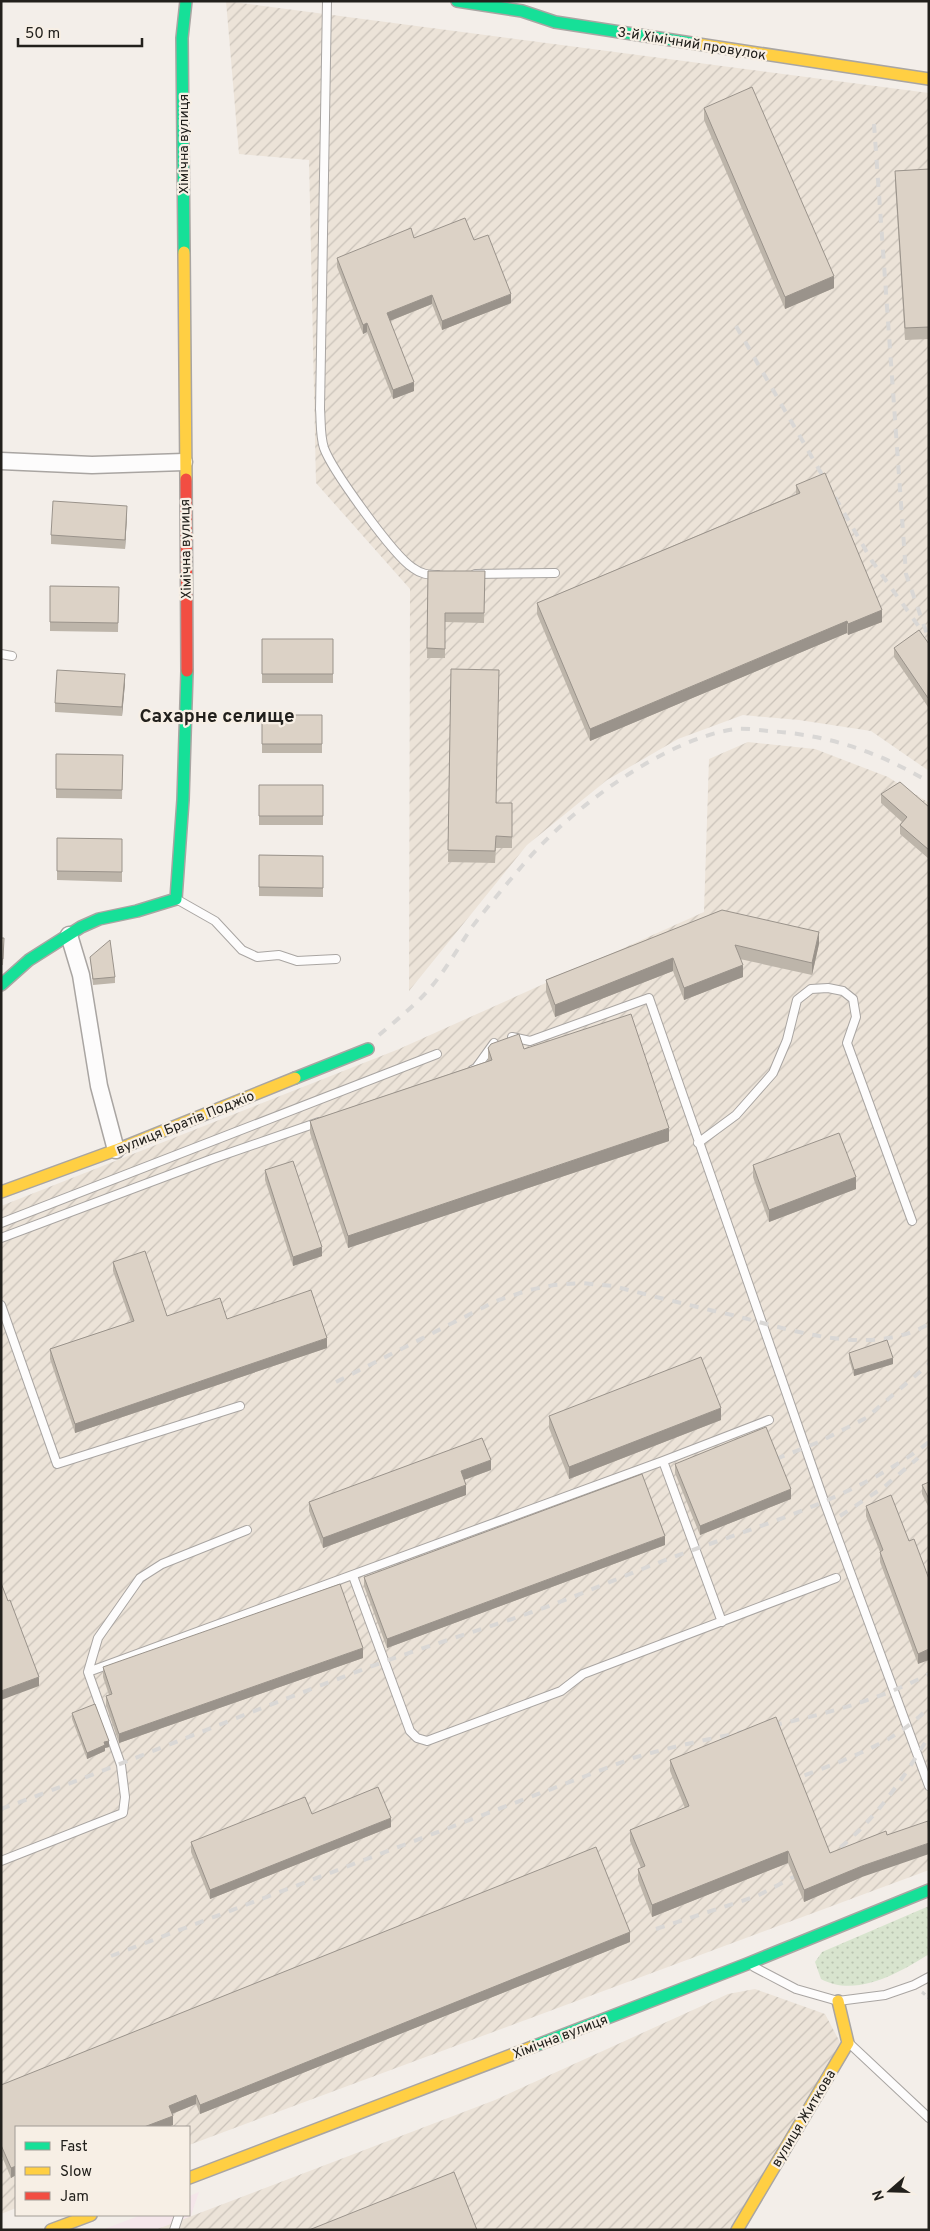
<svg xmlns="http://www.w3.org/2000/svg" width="930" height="2231" font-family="Overpass,sans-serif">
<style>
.commercial{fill:#f5e6ea}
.industrial{fill:url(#industrial-furrows)}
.grass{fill:url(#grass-dots)}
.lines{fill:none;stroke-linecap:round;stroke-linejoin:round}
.lane-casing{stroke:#a9a5a2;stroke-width:10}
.street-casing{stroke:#a9a5a2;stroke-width:19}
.fast-casing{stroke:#a9a5a2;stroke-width:14}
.slow-casing{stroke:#a9a5a2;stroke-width:14}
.jam-casing{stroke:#a9a5a2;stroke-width:14}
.path{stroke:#d3d2d0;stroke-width:3;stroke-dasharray:4 4;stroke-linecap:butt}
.lane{stroke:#fdfcfc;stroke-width:8}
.street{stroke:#fdfcfc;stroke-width:16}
.fast{stroke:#16e098;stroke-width:11}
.slow{stroke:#ffcf43;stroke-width:11}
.jam{stroke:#f24e42;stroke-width:11}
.rail{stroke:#d9d7d5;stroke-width:4;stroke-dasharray:9 9;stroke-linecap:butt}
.wall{fill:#bdb5aa}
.shaded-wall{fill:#9a938b}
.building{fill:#dcd2c6;stroke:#9a938b}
.labels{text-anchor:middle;stroke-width:4.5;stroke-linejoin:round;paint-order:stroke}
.street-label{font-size:14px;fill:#22201c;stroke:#f7efe5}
.district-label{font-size:19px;font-weight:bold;fill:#22201c;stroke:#f7efe5}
</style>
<defs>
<pattern id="industrial-furrows" width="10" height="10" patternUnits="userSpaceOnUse" patternTransform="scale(1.25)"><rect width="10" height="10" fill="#ece3d8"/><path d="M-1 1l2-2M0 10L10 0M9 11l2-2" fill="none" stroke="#cac2b9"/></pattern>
<pattern id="grass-dots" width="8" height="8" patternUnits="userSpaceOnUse" patternTransform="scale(1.25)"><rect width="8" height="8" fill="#d8e4ce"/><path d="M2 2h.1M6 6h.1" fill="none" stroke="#b9c3b0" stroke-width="1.8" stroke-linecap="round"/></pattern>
</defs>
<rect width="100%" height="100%" fill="#f3eee9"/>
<path class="commercial" d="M199,2192L186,2230H102L141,2215H189V2196Z"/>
<path class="industrial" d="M226,1L929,93V771L871,731L799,720L743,715L678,739L607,780L527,845L409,991L410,589L316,483L309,160L239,154Z
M748,742L815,749L888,777L929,803V1870L189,2145V2127H16V2208L1,2214V1206L399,1049L704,912L709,759Z
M755,1989L825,2014L841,2044L729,2230H155L495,2100L728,1994Z"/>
<path class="grass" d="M929,1906V1954C899,1973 856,1998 821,1979L815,1962L822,1952Z"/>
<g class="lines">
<g class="lane-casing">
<path id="lane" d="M327,1L320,409C321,421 320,436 324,448C332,470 393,555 413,568C421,574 428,575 438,575
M475,574L555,573
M1,654L12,656
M178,900L215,921L242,950L257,957L279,955L297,961L336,959
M512,1037L530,1041L649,998L824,1501L929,1786
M472,1070L476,1068L494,1043
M698,1143L736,1115L773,1073L787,1040L797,1000L811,989L828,988L843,991L853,999L856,1017L847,1043L912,1221
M1,1223L437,1054
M1,1238L212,1159L319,1122
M1,1305L57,1464L240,1406
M663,1461L722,1622
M353,1576L410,1731L417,1738L427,1741L561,1691L583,1674L836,1578
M88,1672L663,1461L769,1420
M1,1861L123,1813L125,1797L121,1765L88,1672L98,1638L140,1578L162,1564L247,1530
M754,1967L796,1989L838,2001L885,1995L914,1985L929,1977
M850,2044L929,2118
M174,2230L179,2215"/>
</g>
<g class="street-casing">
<path id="street" d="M1,461L92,465L184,462
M69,935L81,975L99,1086L116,1150"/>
</g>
<g class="fast-casing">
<path id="fast" d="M457,1L522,11L555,22L698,44
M184,252L182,38L186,1
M1,985L29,960L81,927L99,919L137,911L176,899L183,800L187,671
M295,1078L368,1049
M532,2047L747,1964L929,1890"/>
</g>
<g class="slow-casing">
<path id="slow" d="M698,44L929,79
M184,252L186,479
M1,1192L116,1150L295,1078
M189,2178L532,2047
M51,2230L91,2215
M737,2230L848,2043L838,2001"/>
</g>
<g class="jam-casing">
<path id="jam" d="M186,479L187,671"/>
</g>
<path class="path" d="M922,1992L929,1998"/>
<use href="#lane" class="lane"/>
<use href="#street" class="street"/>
<use href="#fast" class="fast"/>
<use href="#slow" class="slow"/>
<use href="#jam" class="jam"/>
<path class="rail" d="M874,124L906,574L929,640
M736,326L872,561L922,631
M379,1035C393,1023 408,1011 421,998C442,977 456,951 472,927C488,906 505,886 522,866C569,810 662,740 735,729C745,728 758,730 769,731C828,735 877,751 929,782
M336,1382L496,1301L529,1290L554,1285L581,1283L613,1286C652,1296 692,1306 732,1315C793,1330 869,1358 929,1324
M776,1459L819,1442L866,1418L929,1364
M840,1516L884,1487L918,1458
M788,1782C836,1762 892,1747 929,1707
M1,1809C130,1762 257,1708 386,1661C436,1643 487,1628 538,1610C577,1596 616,1579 655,1564C747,1528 849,1504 929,1442
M826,1858C870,1828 902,1781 929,1736
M656,1929L757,1896L807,1870
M111,1956L633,1758C731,1729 837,1722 929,1674"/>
</g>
<path class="wall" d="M704,108L834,288L785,309L704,120Z
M929,169V339L905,340L895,183V171Z
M414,238L474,240L511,303L442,330L432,304L390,321L414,391L393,399L367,332L363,334L337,267V258Z
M796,485L882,622L848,635L847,633L590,741L537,614V603L796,494Z
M127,515L125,549L51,544V535Z
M428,571H485L484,623L445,622V658H427Z
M50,586L119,587L118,632L50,631Z
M262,639H333V683H262Z
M929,644L928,707L894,657V648Z
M451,669L497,803H512V848H496L495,863L448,862Z
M125,683L122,716L55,712V703Z
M262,715H322V753H262Z
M56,754L123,755L122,799L56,798Z
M259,785H323V825H259Z
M881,794L929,807V859L900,834V825L902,822L881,803Z
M57,838L122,839V882L57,880Z
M259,855L323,856V897L259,896Z
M722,910L819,944L812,975L740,959L743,977L684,1000L673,971L555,1017L546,992V980Z
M1,938L4,945L3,965H1Z
M90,957L115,977V983L93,985Z
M488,1048L524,1049L669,1141L348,1248L310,1133V1121L488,1061Z
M753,1165L856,1189L769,1222L753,1177Z
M265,1170L322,1256L293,1266L265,1180Z
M113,1262L167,1316L227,1319L327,1348L75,1433L50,1359V1349L131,1322L113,1271Z
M849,1353L893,1364L854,1376L849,1359Z
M549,1416L721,1420L569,1479L549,1428Z
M675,1464L791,1499L700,1535L675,1473Z
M491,1470L464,1480L466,1495L323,1548L309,1511V1502Z
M929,1482V1508L922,1494V1485Z
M866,1506L909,1541L929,1579L918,1664L880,1562V1552L866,1516Z
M665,1545L387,1648L364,1586V1577Z
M363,1658L119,1743L106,1705V1696L109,1695L103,1677V1667Z
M72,1713L109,1747L105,1748V1751L87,1759L72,1719Z
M670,1760L830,1853L862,1877L804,1902L788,1863L652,1917L638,1880V1869L641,1868L630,1841V1830L685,1808L670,1771Z
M312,1814L391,1827L210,1899L191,1852V1842Z
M630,1942L200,2114L196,2104L172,2114L173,2125L168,2127H16V2175L11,2178L1,2154V2085Z"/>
<path class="shaded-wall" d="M834,276V288L785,309V297Z
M511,294V303L442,330V321Z
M432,295V304L387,322V313Z
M367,323V332L363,334V325Z
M414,382V391L393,399V390Z
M127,506V515L125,549V540Z
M882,610V622L848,635V624Z
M847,621V633L590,741V729Z
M125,674V683L122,716V707Z
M819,932V944L812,975V963Z
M673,958V971L555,1017V1005Z
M743,965V977L684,1000V988Z
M669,1128V1141L348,1248V1236Z
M856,1177V1189L769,1222V1210Z
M322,1247V1256L293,1266V1257Z
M327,1338V1348L75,1433V1424Z
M893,1358V1364L854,1376V1370Z
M721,1408V1420L569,1479V1467Z
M491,1460V1470L461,1481V1471Z
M466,1485V1495L323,1548V1538Z
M791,1489V1499L700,1535V1526Z
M665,1536V1545L387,1648V1639Z
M363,1648V1658L119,1743V1734Z
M929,1649V1660L918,1664V1654Z
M39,1677V1686L1,1700V1691Z
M109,1741V1747L105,1748V1751L87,1759V1753L104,1742Z
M391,1818V1827L210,1899V1890Z
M929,1843V1854L862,1877L804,1902V1890L862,1866Z
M788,1851V1863L652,1917V1905Z
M630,1932V1942L200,2114V2105Z
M196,2095V2104L169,2115V2106Z
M173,2116V2125L168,2127H144Z
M16,2166V2175L11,2178V2168Z"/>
<path class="building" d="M752,87L834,276L785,297L704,108Z
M929,169V327L905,328L895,171Z
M465,218L474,240L488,235L511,294L442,321L432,295L387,313L414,382L393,390L367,323L363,325L337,258L411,228L414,238Z
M825,473L882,610L848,624L847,621L590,729L537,603L800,493L796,485Z
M53,501L127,506L125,540L51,535Z
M428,571H485L484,613H445V649L427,648Z
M50,586L119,587L118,623L50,622Z
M919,630L929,644L928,698L894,648Z
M262,639H333V674H262Z
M451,669L499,670L496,803H512V837L496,836L495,851L448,850Z
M57,670L125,674L122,707L55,703Z
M262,715H322V744H262Z
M56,754L123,755L122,790L56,789Z
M900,782L929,807V850L900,825L907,817L881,794Z
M259,785H323V816H259Z
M57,838L122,839V872L57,871Z
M259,855L323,856V888L259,887Z
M722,910L819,932L812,963L735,945L743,965L684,988L673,958L555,1005L546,980Z
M1,938H4L3,959H1Z
M110,940L115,977L93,979L90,957Z
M631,1014L669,1128L348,1236L310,1121L492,1060L488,1048L491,1044L519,1034L524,1049Z
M839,1133L856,1177L769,1210L753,1165Z
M293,1161L322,1247L293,1257L265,1170Z
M145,1251L167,1316L220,1298L227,1319L311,1290L327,1338L75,1424L50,1349L134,1321L113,1262Z
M887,1340L893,1358L854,1370L849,1353Z
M701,1357L721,1408L569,1467L549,1416Z
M766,1427L791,1489L700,1526L675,1464Z
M482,1438L491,1460L461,1471L466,1485L323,1538L309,1502Z
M642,1474L665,1536L387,1639L364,1577Z
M929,1482V1499L922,1485Z
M891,1495L909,1541L914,1539L929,1579V1649L918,1654L880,1552L883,1550L866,1506Z
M1,1583L8,1601L10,1600L39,1677L1,1691Z
M340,1584L363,1648L119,1734L106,1696L112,1694L103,1667Z
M95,1704L109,1741L104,1742L105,1745L87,1753L72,1713Z
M776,1717L830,1853L886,1831L887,1835L928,1821L929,1843L862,1866L804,1890L788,1851L652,1905L638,1869L645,1866L630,1830L689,1806L670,1760Z
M378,1787L391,1818L210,1890L191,1842L305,1797L312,1814Z
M596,1847L630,1932L200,2105L196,2095L169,2106L173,2116L144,2127H16V2166L11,2168L1,2145V2085Z
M454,2172L477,2230H309Z"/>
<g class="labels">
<g class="street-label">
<text transform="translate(692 43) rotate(9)" y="5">3-й Хімічний провулок</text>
<text transform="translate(183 144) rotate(-90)" y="5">Хімічна вулиця</text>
<text transform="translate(185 549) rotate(-91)" y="5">Хімічна вулиця</text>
<text transform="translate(185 1122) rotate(-22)" y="5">вулиця Братів Поджіо</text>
<text transform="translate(560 2036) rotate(-21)" y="5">Хімічна вулиця</text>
<text transform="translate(803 2118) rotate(-59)" y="5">вулиця Житкова</text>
</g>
<g class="district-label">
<text x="217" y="722">Сахарне селище</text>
</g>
</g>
<rect width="930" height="2231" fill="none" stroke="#22201c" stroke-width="5"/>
<rect x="15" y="2126" width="175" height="90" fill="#f7efe5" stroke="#a29c95"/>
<rect x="25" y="2142" width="25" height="8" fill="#16e098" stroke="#a29c95"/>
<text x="60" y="2151" font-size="15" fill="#22201c">Fast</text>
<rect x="25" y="2167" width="25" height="8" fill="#ffcf43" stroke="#a29c95"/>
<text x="60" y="2176" font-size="15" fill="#22201c">Slow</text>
<rect x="25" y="2192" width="25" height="8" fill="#f24e42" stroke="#a29c95"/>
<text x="60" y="2201" font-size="15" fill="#22201c">Jam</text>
<g transform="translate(890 2191) rotate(250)" stroke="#f7efe5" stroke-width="4" paint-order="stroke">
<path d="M0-4L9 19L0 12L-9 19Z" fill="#22201c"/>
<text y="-8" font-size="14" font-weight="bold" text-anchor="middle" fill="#22201c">N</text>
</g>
<path d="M18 38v8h124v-8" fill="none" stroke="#22201c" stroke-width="2.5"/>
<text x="25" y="38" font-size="15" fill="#22201c" stroke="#f7efe5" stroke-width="4" paint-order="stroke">50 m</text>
</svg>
